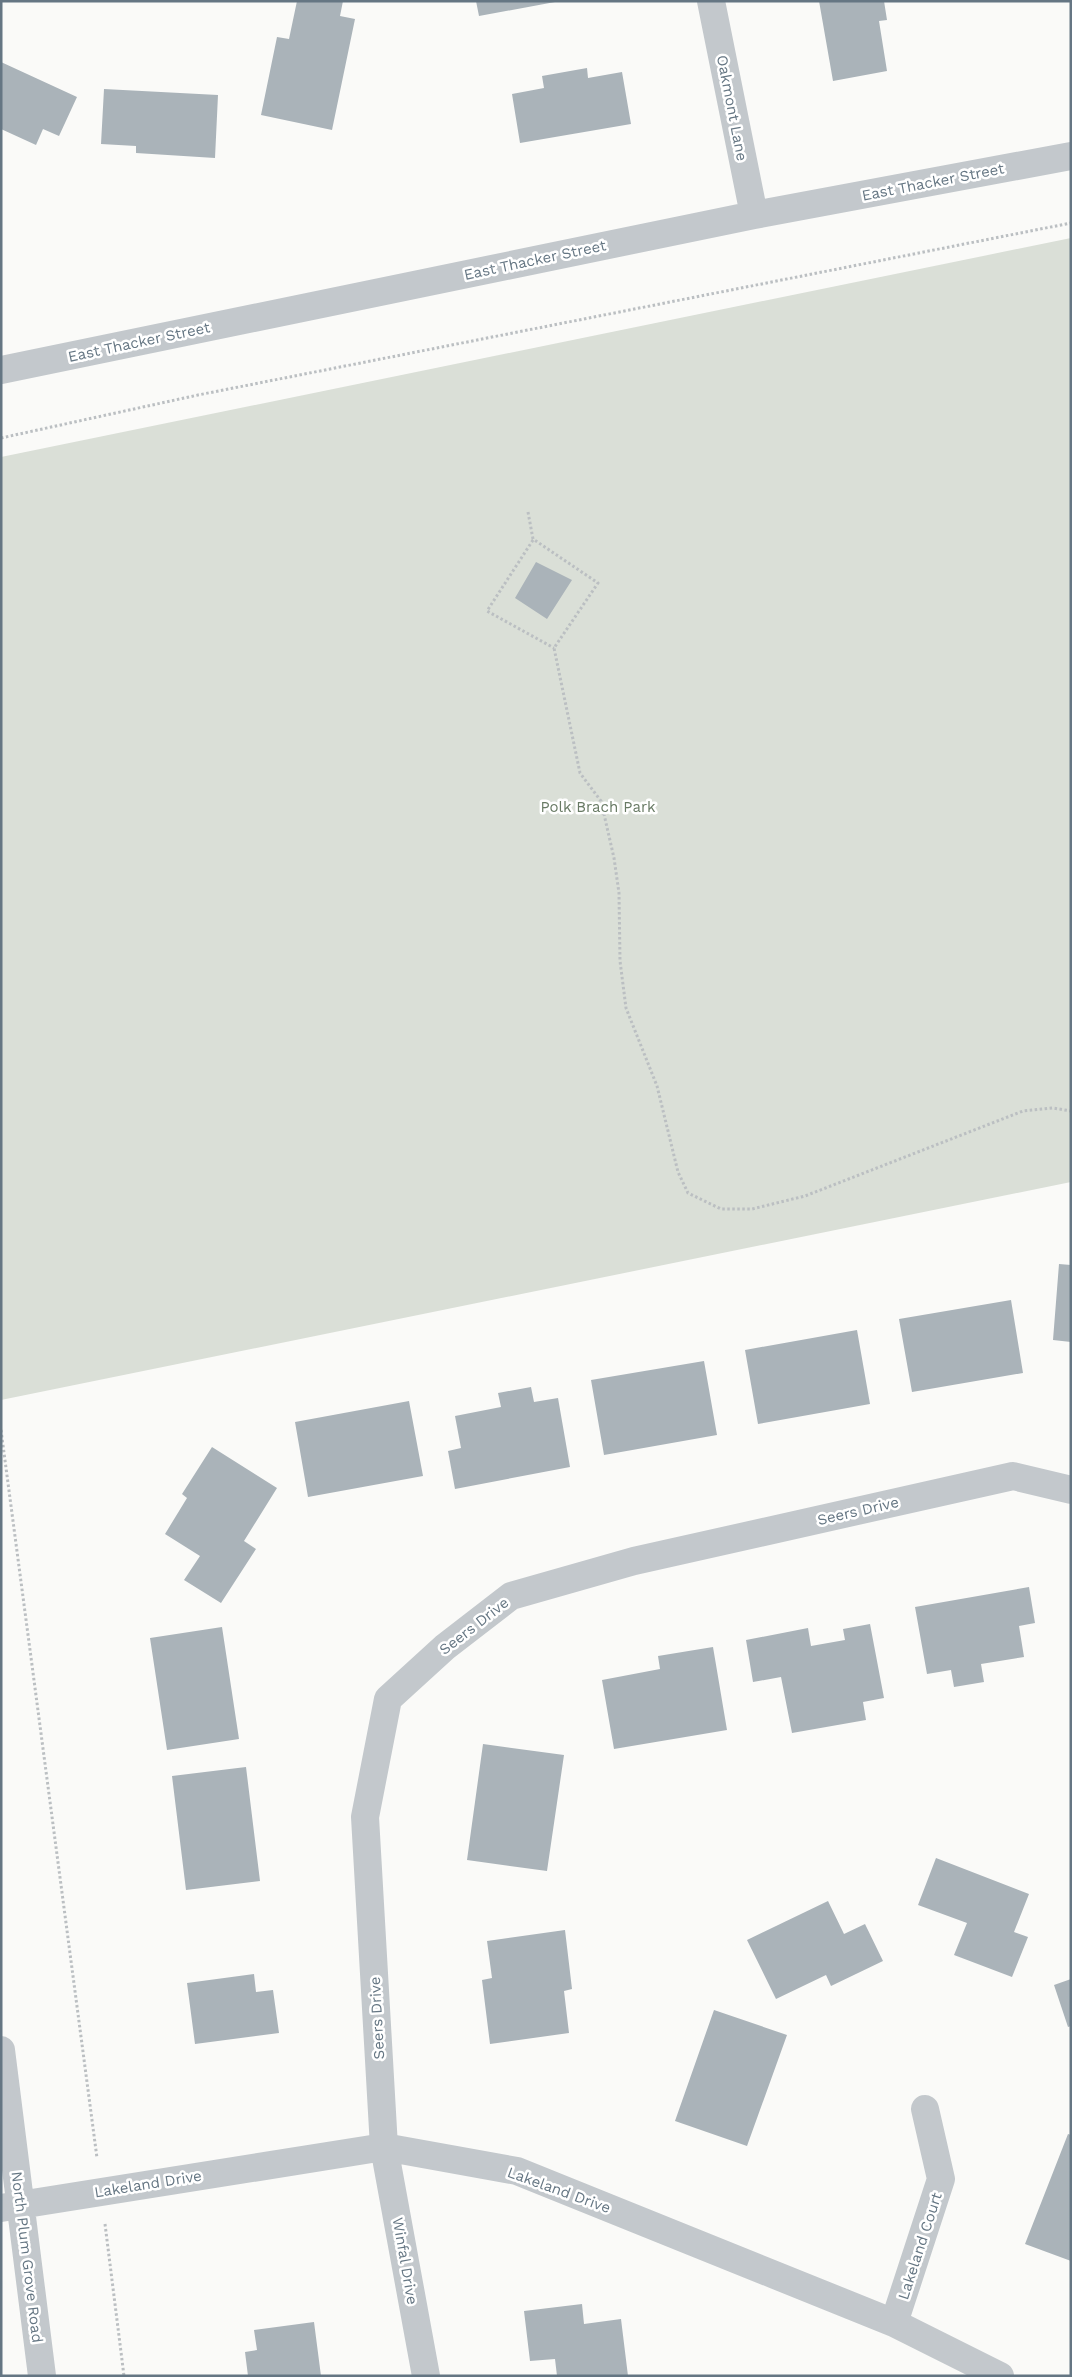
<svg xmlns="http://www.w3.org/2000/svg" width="1072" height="2377" font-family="'Work Sans',sans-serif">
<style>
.green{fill:#dadfd7}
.building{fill:#aab3b9}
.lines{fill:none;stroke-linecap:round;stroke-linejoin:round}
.path{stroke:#bbbfc2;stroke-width:3;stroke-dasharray:2.5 2.5;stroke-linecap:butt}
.minor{stroke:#c3c8cc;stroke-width:28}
.labels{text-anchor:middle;stroke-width:5;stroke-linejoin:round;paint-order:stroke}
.street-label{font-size:15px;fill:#657683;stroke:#fff}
.park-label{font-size:15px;fill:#687a64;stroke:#fff}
</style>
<rect width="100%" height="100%" fill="#fafaf8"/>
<path class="green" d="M1071,238V1182L1,1400V457Z"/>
<path class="building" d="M297,1H343L340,16L355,19L332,130L261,115L277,37L289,39Z
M476,1H555V2L479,16Z
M819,1H884L887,20L879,21L887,71L833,81Z
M1,62L77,97L59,136L43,129L36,145L1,129Z
M587,68L588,78L622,72L631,124L520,143L512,94L544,88L542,76Z
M104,89L218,95L215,158L136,153V146L101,144Z
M536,562L572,580L547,619L515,598Z
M1059,1264L1071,1265V1342L1053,1340Z
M1011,1300L1023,1373L912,1392L899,1319Z
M857,1330L870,1404L758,1424L745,1350Z
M704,1361L717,1435L604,1455L591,1380Z
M531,1387L534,1402L558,1398L570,1467L455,1489L448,1451L461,1448L455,1416L501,1407L498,1393Z
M409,1401L423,1476L308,1497L295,1422Z
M212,1447L277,1488L244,1541L256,1549L221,1603L184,1580L200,1556L165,1534L187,1498L182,1494Z
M1029,1587L1035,1623L1019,1626L1024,1657L981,1664L984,1682L954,1687L951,1670L927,1674L915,1607Z
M870,1624L884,1698L863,1702L866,1720L792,1733L781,1677L753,1682L746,1640L808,1628L811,1646L845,1640L843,1629Z
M222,1627L239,1739L167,1750L150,1638Z
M713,1647L727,1730L614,1749L602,1680L660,1669L658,1656Z
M483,1744L564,1755L547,1871L467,1860Z
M246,1767L260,1881L186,1890L172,1776Z
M936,1858L1029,1894L1014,1932L1028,1937L1012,1977L954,1955L967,1923L918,1905Z
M828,1901L844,1934L865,1924L883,1961L831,1986L826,1975L776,1999L747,1940Z
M565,1930L572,1989L564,1991L569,2033L490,2044L482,1980L492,1978L487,1941Z
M254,1974L256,1992L273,1990L279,2033L195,2044L187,1983Z
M1071,1979V2026L1068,2027L1054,1985Z
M714,2010L787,2035L747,2146L675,2121Z
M1068,2134L1071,2135V2261L1025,2244Z
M582,2304L584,2324L621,2319L628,2376H557L555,2359L530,2361L524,2311Z
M314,2322L321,2376H248L245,2352L257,2350L254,2330Z"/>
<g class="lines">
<path class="path" d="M1,438L198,395L1071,223
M528,512L533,539L598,583L554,648L580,773L601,801L614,858L619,893L620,961L626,1008L657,1086L678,1172L688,1193L721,1209H752L805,1196L1023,1111L1053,1108L1071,1111
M533,540L487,611L554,648
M1,1430L97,2158
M105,2224L124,2376"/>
<path class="minor" d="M711,1L754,215
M1,370L754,215L1071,156
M1,2050L42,2376
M1,2208L384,2147L517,2171L894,2323L1000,2376
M894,2323L941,2179L925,2109
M426,2376L384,2147L365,1817L388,1699L445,1647L511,1596L634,1561L1013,1476L1071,1490"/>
</g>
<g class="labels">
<g class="street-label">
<text transform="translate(732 108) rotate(79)" y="5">Oakmont Lane</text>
<text transform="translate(933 182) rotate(-11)" y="5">East Thacker Street</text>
<text transform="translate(535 260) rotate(-12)" y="5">East Thacker Street</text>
<text transform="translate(139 342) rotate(-12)" y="5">East Thacker Street</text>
<text transform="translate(858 1511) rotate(-13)" y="5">Seers Drive</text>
<text transform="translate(474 1626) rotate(-38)" y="5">Seers Drive</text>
<text transform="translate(377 2018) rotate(-93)" y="5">Seers Drive</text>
<text transform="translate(148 2184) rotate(-9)" y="5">Lakeland Drive</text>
<text transform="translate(559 2190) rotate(20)" y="5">Lakeland Drive</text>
<text transform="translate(920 2246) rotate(-72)" y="5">Lakeland Court</text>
<text transform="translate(27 2257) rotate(83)" y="5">North Plum Grove Road</text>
<text transform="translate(405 2261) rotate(80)" y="5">Winfal Drive</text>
</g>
<g class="park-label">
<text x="598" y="812">Polk Brach Park</text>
</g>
</g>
<rect width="1072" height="2377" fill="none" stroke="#657683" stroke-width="5"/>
</svg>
